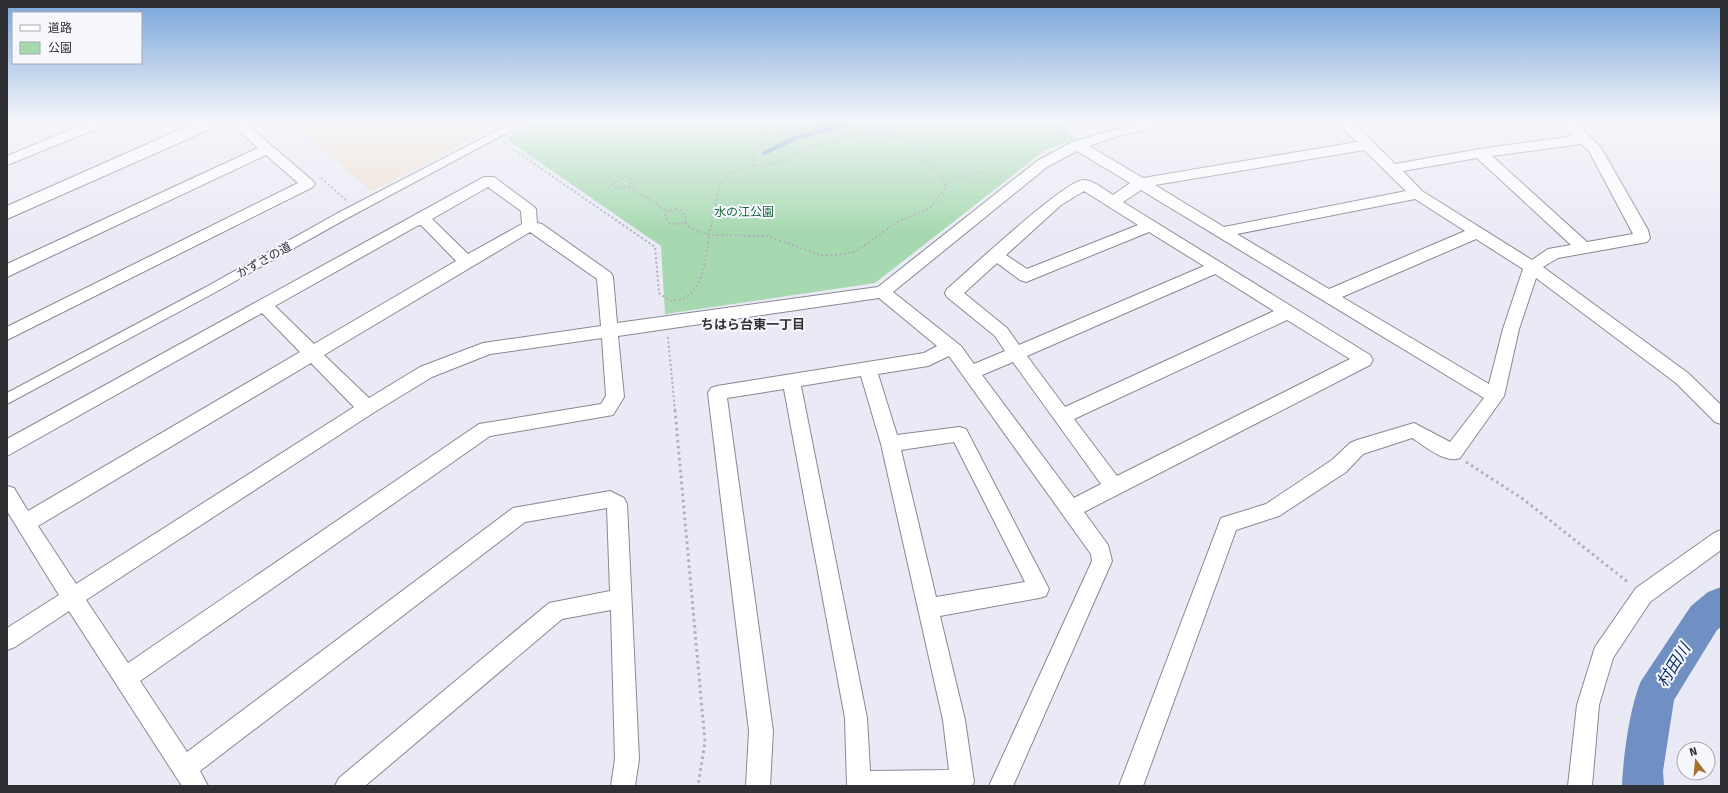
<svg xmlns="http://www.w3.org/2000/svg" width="1728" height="793" font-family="'Fira Sans','Noto Sans JP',sans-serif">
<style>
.education{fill:#efdecd}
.green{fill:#a6d9b0}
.water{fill:#708fc2}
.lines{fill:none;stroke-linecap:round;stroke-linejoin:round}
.river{fill:#708fc2;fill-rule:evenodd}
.pedestrian-casing{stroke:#888993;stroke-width:2}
.minor-casing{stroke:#888993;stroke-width:2}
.tertiary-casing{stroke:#888993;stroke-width:2}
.path-far1{stroke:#afb0b9;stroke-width:2;stroke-dasharray:2 2.5;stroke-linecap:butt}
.path{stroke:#afb0b9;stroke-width:3;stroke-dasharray:2.5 3.5;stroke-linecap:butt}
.pedestrian{fill:#fff;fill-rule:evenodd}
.minor{fill:#fff;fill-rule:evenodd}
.tertiary{fill:#fff;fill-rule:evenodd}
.labels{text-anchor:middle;stroke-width:4;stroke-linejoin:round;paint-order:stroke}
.park-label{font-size:12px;fill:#146934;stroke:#f7f8fe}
.street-label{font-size:12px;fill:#2f3034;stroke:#f7f8fe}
.neighbourhood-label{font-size:13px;font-weight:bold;fill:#2f3034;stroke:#f7f8fe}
.near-water-label{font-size:16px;font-style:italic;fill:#092f6c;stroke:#f7f8fe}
</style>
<rect width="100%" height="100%" fill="#e9eaf5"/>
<path class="education" d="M290,122H505L372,191Z"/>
<path class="green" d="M538,122H1062L1076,139L1044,151L875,283L665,314L661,246L506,139Z"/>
<path class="water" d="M817,122H854L849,127L799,139L765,155L762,154V152L791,137L812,131L817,126Z"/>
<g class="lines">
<path class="river" d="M1721,587V627L1717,630L1674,700L1663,771L1664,786H1622C1623,758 1630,706 1641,681L1691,606L1708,592Z"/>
<g class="pedestrian-casing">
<path id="pedestrian" d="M514,122H527L344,220L214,293L7,404V393L206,287L336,214Z"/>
</g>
<g class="minor-casing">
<path id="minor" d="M89,122H108L106,125L7,165V156Z
M229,122H244L313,181L315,184L313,187L7,340V327L298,183L266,155L7,277V264L258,148Z
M1141,122H1167L1165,125L1118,136L1089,146L1143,178L1357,142L1337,122H1352L1395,164L1480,149L1573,136L1559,122H1574L1600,146L1648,230L1650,238L1647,242L1642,243L1558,258L1543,267L1688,373L1721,405V424L1715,422L1676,383L1536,278L1519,329L1504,396L1460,458C1445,464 1425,446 1412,438L1363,454L1346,472L1279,516L1236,530L1143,786H1119L1221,518L1266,504L1332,460L1350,443L1357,440L1414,423L1450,442L1484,398L1141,190L1123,202L1370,355L1373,360L1370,365L1084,512L1108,545L1112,561L1013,786H989L1092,561L1091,554L949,356L928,366L878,374L897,435L959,427L966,429L1049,589L1046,596L1039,598L940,616L965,720L974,782L972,786H847L845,718L784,389L727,398L773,731L770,786H746L749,731L708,393L711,388L717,386L924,353L937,346L879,298L618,336L624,397L613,415L490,436L140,681L187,752L513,508L610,491L624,498L627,504L639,759L635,786H611L615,759L611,610L562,619L365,786H335L339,778L549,603L610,591L607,508L525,522L200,771L208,786H182L69,611L15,647L7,650V628L59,595L7,511V486L14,488L28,511L300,352L262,313L7,456V439L484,177H494L533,206L536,209L537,223L542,224L611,273L613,277L617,323L878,287L1037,161L1072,142ZM1581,144L1589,151L1633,234L1587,242L1492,156ZM1364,150L1406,191L1224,227L1155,185ZM1077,151L1130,183L1113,195C1105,190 1092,179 1083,180C1064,181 968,271 947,289L945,293L947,297L995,336L1005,351L974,364L961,346L893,292L1047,167ZM1477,158L1571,245L1548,249L1532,260L1422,191L1403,171ZM488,187L521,211L522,224L468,254L432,219ZM1084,191L1138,225L1027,269L1006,255L1061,205ZM1415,199L1465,231L1329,289L1237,234ZM421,225L456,261L314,344L275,306L417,226ZM530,232L597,279L601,326L483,343L420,367L369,398L324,355ZM1149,232L1204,266L1019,345L1007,328L964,293L997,263L1020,280L1026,282ZM1476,239L1523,269L1503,329L1489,384L1342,297ZM1215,274L1274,311L1065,407L1027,356ZM1287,320L1350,359L1117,476L1074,419ZM602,338L606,396L601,404L479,424L128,663L86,600L373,413L432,377L490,354ZM1013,362L1101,484L1074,498L982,375ZM311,363L354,407L76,584L38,526ZM861,376L881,444L943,720L949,770L870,771L867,718L801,386ZM954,442L1025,582L936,597L901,450Z
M1721,530V550L1650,602L1613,658L1599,705L1592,786H1568L1577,705L1595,647L1636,588L1714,533Z"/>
</g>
<g class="tertiary-casing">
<path id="tertiary" d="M197,122H219L217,126L7,219V206Z"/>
</g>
<path class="path-far1" d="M1053,122L1067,135
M864,133L865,122
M866,134H882L911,141L914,146L913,152C924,168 942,164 945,188L930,208L899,221L855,252L837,255H820L767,236L709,235L720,185L725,177L731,173L743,168L782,162L819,144Z
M504,143L655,247L659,293L670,301C675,300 681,300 685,298C705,285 706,256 709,235
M755,166L752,148C761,143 791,132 795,126L794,122
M626,176L630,178L632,184C626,190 618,188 611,185Z
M321,178L346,200
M945,185C965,173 982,167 1004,178
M629,187L667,211
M675,209L681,211L687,219L685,223L670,224L665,216L667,211Z
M685,223L691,228L709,235
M668,337L675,411"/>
<path class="path" d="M675,410L705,742L698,786
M1466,462L1523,499L1629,583"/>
<use href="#pedestrian" class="pedestrian"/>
<use href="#minor" class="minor"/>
<use href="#tertiary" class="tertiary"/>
</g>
<linearGradient id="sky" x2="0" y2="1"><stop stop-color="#78a5d9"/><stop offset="0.52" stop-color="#f5f6fa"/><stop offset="1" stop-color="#f5f6fa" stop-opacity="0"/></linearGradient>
<rect width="1728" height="233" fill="url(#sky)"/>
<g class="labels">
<g class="park-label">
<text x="744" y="216">水の江公園</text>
</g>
<g class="street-label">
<text transform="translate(264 260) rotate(-29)" y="4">かずさの道</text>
</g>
<g class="neighbourhood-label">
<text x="753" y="329">ちはら台東一丁目</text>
</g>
<g class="near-water-label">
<text transform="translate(1673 665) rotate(-58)" y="6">村田川</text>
</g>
</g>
<rect width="1728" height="793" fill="none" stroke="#2f3034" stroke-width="16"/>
<rect x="12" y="12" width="130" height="52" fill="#f7f8fe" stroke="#a7a8ad"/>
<rect x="20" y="25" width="20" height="6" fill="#ffffff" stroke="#a7a8ad"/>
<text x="48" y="32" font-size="12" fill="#2f3034">道路</text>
<rect x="20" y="42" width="20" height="12" fill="#a6d9b0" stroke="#a7a8ad"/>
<text x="48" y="52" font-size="12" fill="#2f3034">公園</text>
<g transform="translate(1696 761) rotate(344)"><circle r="19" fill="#f7f8fe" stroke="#a7a8ad"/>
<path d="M0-3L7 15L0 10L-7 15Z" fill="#a8712d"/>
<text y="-6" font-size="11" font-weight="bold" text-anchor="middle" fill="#2f3034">N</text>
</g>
</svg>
